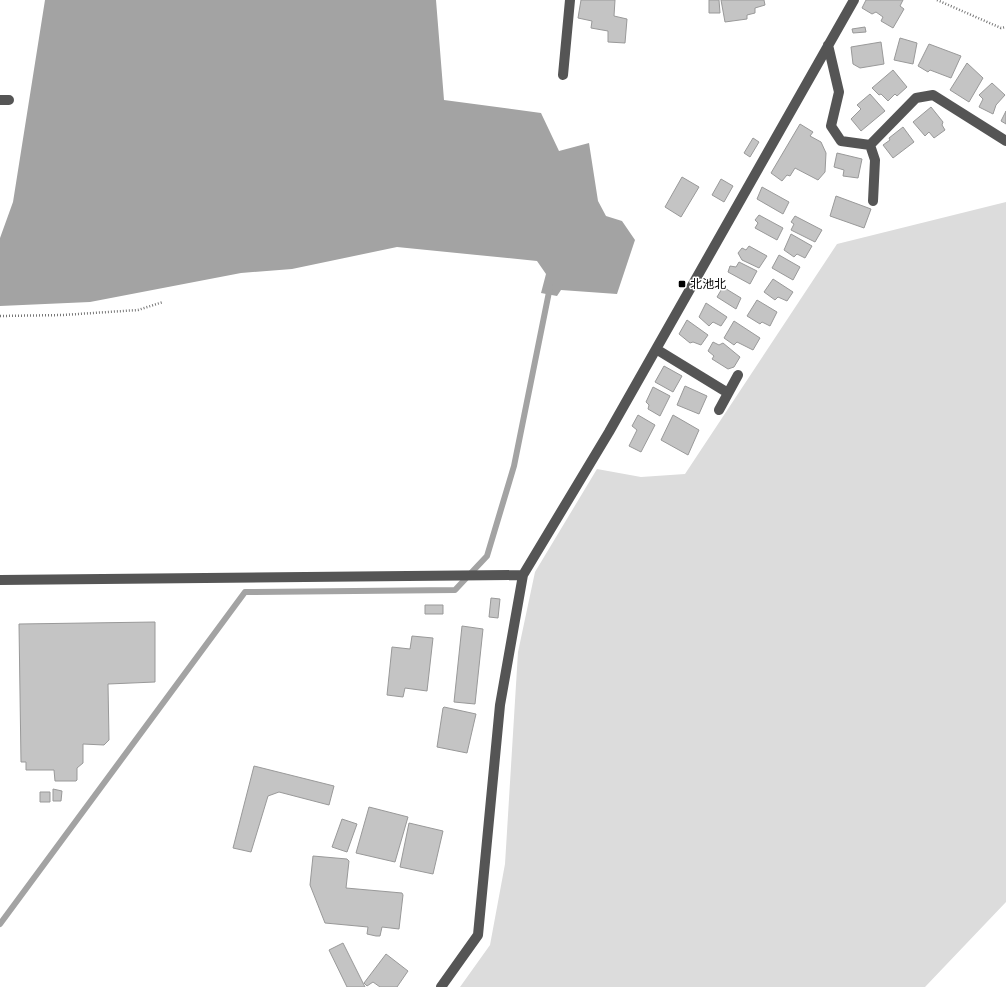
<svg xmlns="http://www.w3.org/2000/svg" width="1006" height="987" font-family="'Alegreya Sans','Noto Sans JP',sans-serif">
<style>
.green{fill:#dcdcdc}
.water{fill:#a3a3a3}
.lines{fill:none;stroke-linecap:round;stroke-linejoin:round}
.stream{stroke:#a3a3a3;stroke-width:6}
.building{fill:#c4c4c4;stroke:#999}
.path{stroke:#777;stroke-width:2.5;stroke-dasharray:1 2;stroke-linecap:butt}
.minor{stroke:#555;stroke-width:10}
.poi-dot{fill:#000;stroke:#fff;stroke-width:1.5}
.labels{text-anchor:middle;stroke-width:3;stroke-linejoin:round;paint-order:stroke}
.poi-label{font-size:12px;fill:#000;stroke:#fff;text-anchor:start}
</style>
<rect width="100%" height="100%" fill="#fff"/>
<path class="green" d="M1006,202V902L925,987H460L490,945L505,864L518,652L535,572L597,469L641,477L685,474L837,244Z"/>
<path class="water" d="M45,0H436L444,100L541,113L559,151L589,143L598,201L606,216L622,221L635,240L617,294L561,290L557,296L541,293L546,274L537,261L397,247L292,269L241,273L90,302L0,306V238L13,202Z"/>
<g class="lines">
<path class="stream" d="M0,924L245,592L455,590L487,556L514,466L550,287"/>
</g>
<path class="building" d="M581,0H615L614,16L627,19L625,43L608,42V31L591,28L592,21L578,18Z
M709,0H719L720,13H709Z
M721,0H764L765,5L755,8V13L747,15V19L725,22Z
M866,0H903L900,6L904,9L893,28L881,21L883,17L876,12L872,14L862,8Z
M865,27L866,32L853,33L852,29Z
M900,38L917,43L913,64L894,60Z
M881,42L884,64L860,68L853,64L851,47Z
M929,44L961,56L951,78L930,70L928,72L918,66Z
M967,63L983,78L969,102L950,90Z
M893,70L907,87L897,96L895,94L888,101L881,94L879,95L872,88Z
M992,83L1005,95L996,105L993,114L979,107L983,99L979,95Z
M870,94L885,111L861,131L851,119L861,109L857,105Z
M931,107L943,122L942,125L945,130L934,138L929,132L925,136L913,122Z
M1006,111V124L1001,121Z
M800,124L813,132L810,136L821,142L826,153L825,172L818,180L795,168L790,176L787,175L782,181L771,173Z
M903,127L914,142L893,158L883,145L890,140L889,138Z
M753,138L759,142L750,157L744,153Z
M837,153L862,159L858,178L843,176L844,170L834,167Z
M682,177L699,187L681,217L665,207Z
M721,179L733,186L724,202L712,195Z
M762,187L789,202L783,214L757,199Z
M836,196L871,209L864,228L830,216Z
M759,215L783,228L777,240L755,228L758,223L755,220Z
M795,216L822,230L815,242L791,230L794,224L791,222Z
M791,234L812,246L805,258L797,254L794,257L784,250Z
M749,246L767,256L759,268L742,260L738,253L742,248L746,250Z
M779,255L800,267L793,280L772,268Z
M739,262L757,271L750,284L728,272L730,266L736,267Z
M773,279L793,292L787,301L778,297L775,300L764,292Z
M723,287L741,298L736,309L717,297Z
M757,300L777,312L770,326L762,322L760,324L747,316Z
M706,303L727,317L721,326L713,322L709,326L699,317Z
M687,320L708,335L701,345L693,342L690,343L679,334Z
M734,321L760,338L753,350L737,342L734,345L724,338Z
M713,342L719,345L723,343L740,357L734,367L728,369L712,359L714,356L708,351Z
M664,366L682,376L673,392L655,382Z
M685,386L707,396L699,414L677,405Z
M653,387L670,396L660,416L648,409L649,405L646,402Z
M638,415L655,425L641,452L629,446L637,430L632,426Z
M673,415L699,430L688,455L661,440Z
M491,598L500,599L498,618L489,617Z
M425,605H443V614H425Z
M155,622V682L108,684L109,740L104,745L83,744V763L77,768V780L76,781H55L54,770H26V762H21L19,624Z
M462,626L483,629L475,704L454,702Z
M412,636L433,638L427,691L405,688L403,697L387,695L392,647L410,649Z
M444,707L476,714L467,753L437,747L443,708Z
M254,766L334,786L329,805L279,792L268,796L251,852L233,848Z
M53,789L62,791L61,801H53Z
M40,792H50V802H40Z
M369,807L408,817L395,862L356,853Z
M342,819L357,824L347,852L332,847Z
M409,823L443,831L433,874L400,867Z
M313,856L347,859L349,861L346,888L402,893L403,895L399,929L382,927L380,936H376L367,934L368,927L325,923L310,885Z
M343,943L365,987H347L329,950Z
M386,954L408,971L397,987H380L373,982L367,986L364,983Z"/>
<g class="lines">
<path class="path" d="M937,0L1001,28L1006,27
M0,316L63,315L138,310L163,302"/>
<path class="minor" d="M828,45L839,92L831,126L841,141L870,145L916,98L933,95L1006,141
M563,75L570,0
M0,100H9
M870,145L875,160L873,201
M656,349L728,393
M719,410L738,375
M0,580L523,575
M441,987L478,935L500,705L523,575L609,432L854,0"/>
</g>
<rect class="poi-dot" x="678" y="280" width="8" height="8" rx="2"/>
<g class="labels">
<g class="poi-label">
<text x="690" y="288">北池北</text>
</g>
</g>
</svg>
